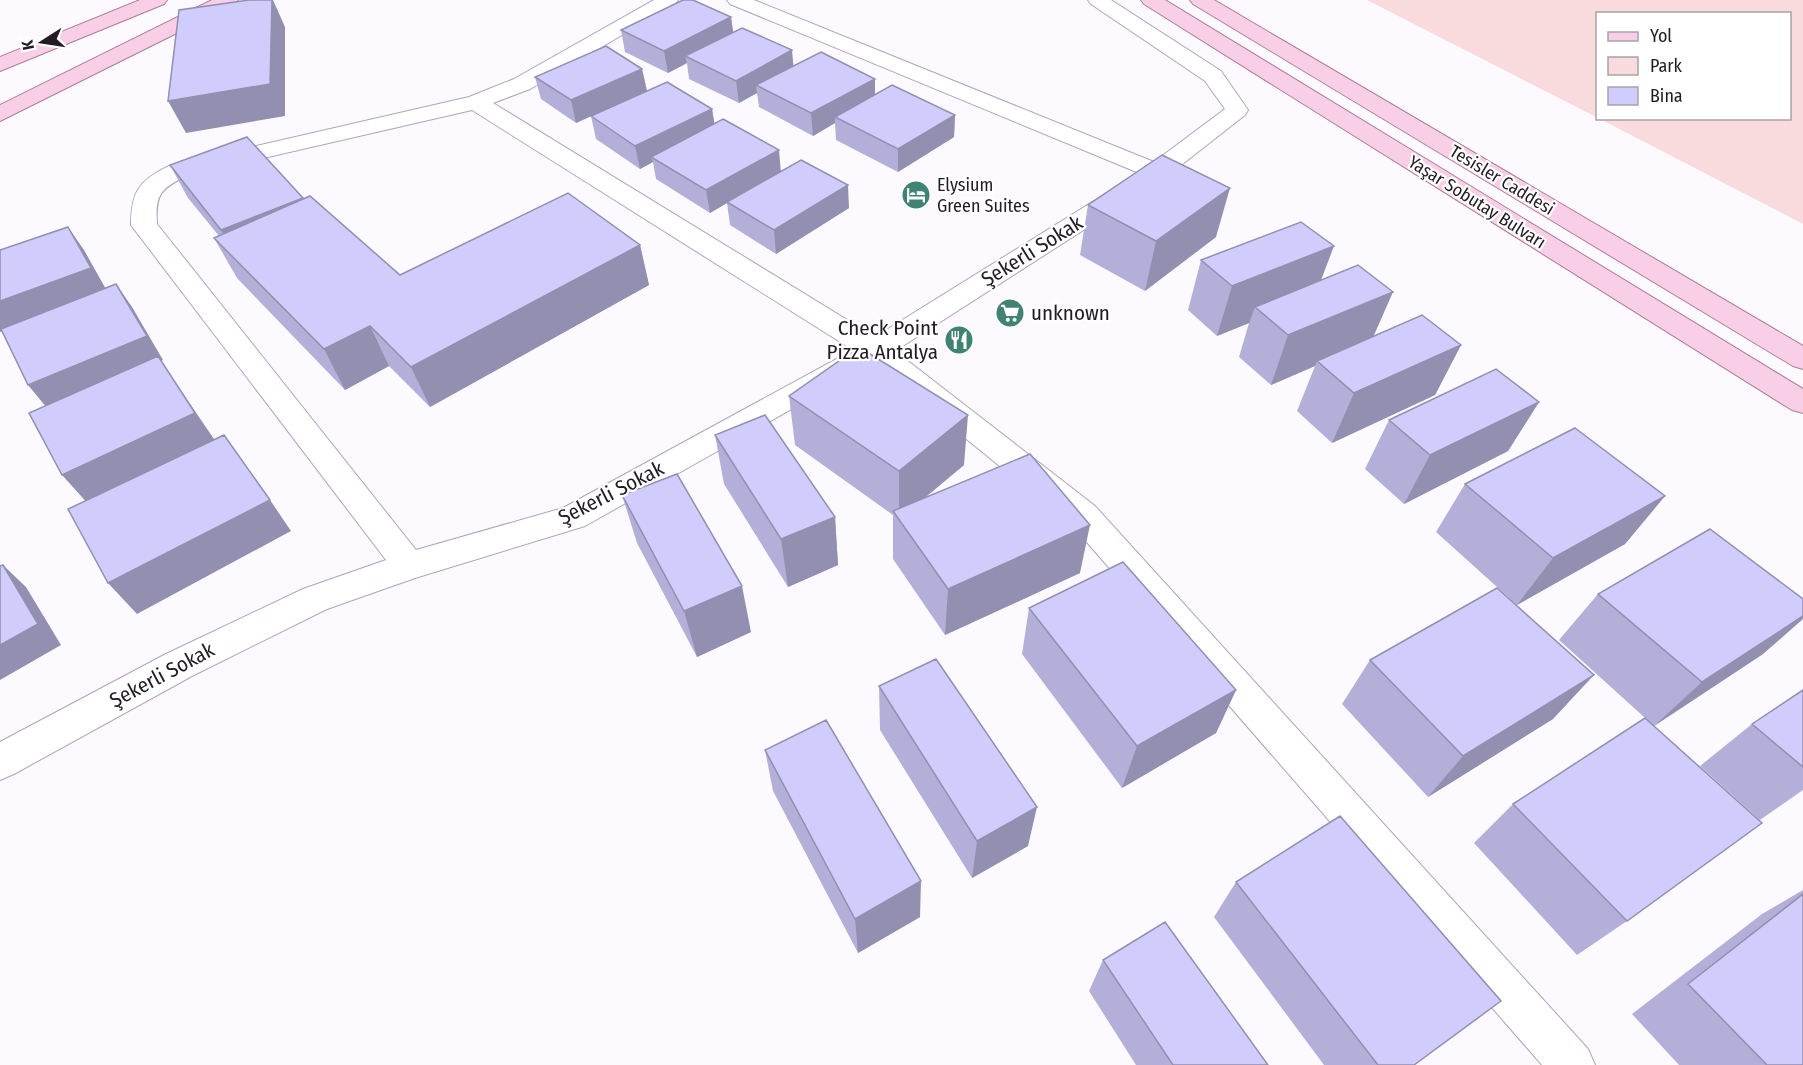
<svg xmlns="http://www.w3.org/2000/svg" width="1803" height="1065" font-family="'Fira Sans Condensed',sans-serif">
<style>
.green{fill:#f9dadd}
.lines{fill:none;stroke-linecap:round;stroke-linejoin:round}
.street-casing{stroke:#b2a2b8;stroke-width:2}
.primary-casing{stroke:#ab7c98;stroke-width:2}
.street{fill:#fff;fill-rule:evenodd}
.primary{fill:#f9cfe7;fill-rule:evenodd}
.wall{fill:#b3afd8}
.shaded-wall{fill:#928fb0}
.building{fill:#d0ccfb;stroke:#928fb0;stroke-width:1.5}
.labels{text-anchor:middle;stroke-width:4.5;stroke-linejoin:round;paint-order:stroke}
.far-street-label{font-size:18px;fill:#221c24;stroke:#fff}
.far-poi-label{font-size:18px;fill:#221c24;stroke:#fff;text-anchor:start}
.street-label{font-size:21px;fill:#221c24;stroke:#fff}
.poi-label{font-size:21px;fill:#221c24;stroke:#fff;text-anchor:start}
</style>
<rect width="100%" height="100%" fill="#fdfaff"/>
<path class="green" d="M1367,0H1803V224L1598,118H1790V14H1598V118Z"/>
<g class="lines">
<g class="street-casing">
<path id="street" d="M654,0H678L675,4L530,89L493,103L875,337L1139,173L730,4L727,0H754L1154,162L1225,109L1205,81L1091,4L1088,0H1111L1221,71L1248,110L1245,115L1166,177L895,351L1095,506L1588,1049L1595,1065H1542L1071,524L873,363L585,526L415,578L327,609L192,676L14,774L0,780V742L166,654L303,589L386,560L131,225C131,191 140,180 169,166L469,97L514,79ZM472,110L853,350L563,508L416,550L157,224C155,195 160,189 186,176Z"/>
</g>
<g class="primary-casing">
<path id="primary" d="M140,0H167L164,4L0,71V57Z
M212,0H238L235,4L0,121V105Z
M1141,0H1165L1803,389V413L1792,410L1144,4Z
M1190,0H1214L1803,346V369L1793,366L1193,4Z"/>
</g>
<use href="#street" class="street"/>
<use href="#primary" class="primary"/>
</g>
<path class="wall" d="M731,17L733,32L793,66L875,94L955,115L954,137L898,172L836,140L835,123L813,136L759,107L757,93L739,103L689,79L687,63L668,73L625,52L621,30Z
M642,69L647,91L712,109L714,124L781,171L849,208L776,254L730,225L727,203L710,213L656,179L653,162L640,169L596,139L591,116L576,123L541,99L535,77Z
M170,165L303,199L400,275L640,245L649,285L430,407L389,366L345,390L237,278L214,238L219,236L188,198Z
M1088,205L1216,237L1145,291L1080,255Z
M1201,260L1321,280L1373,337L1461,345L1435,395L1332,443L1297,411L1315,366L1271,385L1239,357L1249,323L1217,336L1188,310Z
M789,396L964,465L926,497L1080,573L945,635L893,559V515L795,445Z
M1539,402L1508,451L1404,504L1365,469L1389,420Z
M715,435L835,517L838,565L788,587L724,484Z
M1465,484L1665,496L1625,544L1517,605L1436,532Z
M622,495L751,632L697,657L637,543Z
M1598,594L1763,654L1654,726L1559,640Z
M1029,608L1236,690L1216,733L1122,788L1022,654Z
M1370,660L1553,719L1428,797L1342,704Z
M879,686L1028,846L972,878L880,730Z
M1803,690V790L1760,820L1700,766L1752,724Z
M765,750L920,917L858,953L773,791Z
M1513,804L1627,921L1577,955L1474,843Z
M1236,882L1414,1065H1324L1214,917Z
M1803,890V1065H1679L1632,1014L1762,914Z
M1103,960L1268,1065H1136L1089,991Z"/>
<path class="shaded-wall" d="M272,0H273L285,27V116L186,133L168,101Z
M731,17L734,39L685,56L687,63L668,73L664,51Z
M792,50L794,72L756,85L757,93L739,103L736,81Z
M642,69L647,91L576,123L571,100Z
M875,79V101L835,117V123L813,136L811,113Z
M712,109L716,132L651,157L653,162L640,169L635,146Z
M955,115L954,137L898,172V149Z
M779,150L781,173L727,202V203L710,213L706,190Z
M848,185L849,208L776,254L774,230Z
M1230,188L1216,237L1145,291L1156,241Z
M303,198L319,230L240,263L221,230Z
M68,227L84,250L107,291L0,332V301Z
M640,245L649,285L430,407L411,367Z
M1334,246L1315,296L1255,307L1249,323L1217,336L1232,286Z
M116,284L132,307L163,360L161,361L218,445L90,506L62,475L47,408L28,385Z
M1393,292L1371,342L1317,361L1315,366L1271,385L1288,335Z
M370,326L389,366L345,390L324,349Z
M1461,345L1435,395L1332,443L1354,393Z
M1539,402L1508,451L1404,504L1430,455Z
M968,415L964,465L899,519V471Z
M1665,496L1625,544L1517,605L1553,558Z
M270,500L291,531L137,614L108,583Z
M835,517L838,565L788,587L781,539Z
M1090,525L1080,573L945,635L948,589Z
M3,565L26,587L61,645L0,680V645Z
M742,586L751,632L697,657L684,611Z
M1803,616V619L1763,654L1654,726L1702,682Z
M1594,675L1553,719L1428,797L1463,756Z
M1236,690L1216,733L1122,788L1137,746Z
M1037,807L1028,846L972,878L977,841Z
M921,881L920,917L858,953L855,919Z"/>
<path class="building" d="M249,0H272L270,84L168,101L179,10Z
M683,0H693L731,17L664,51L621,30Z
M742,28L792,50L736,81L685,56Z
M606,46L642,69L571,100L535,77Z
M821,52L875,79L811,113L756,85Z
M667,82L712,109L635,146L591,116Z
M892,85L955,115L898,149L835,117Z
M723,119L779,150L706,190L651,157Z
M247,137L303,198L221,230L170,165Z
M1162,155L1230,188L1156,241L1088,205Z
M801,160L848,185L774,230L727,202Z
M568,193L640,245L411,367L370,326L324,349L214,238L310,196L400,275Z
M1301,222L1334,246L1232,286L1201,260Z
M68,227L91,268L0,301V250Z
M1358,265L1393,292L1288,335L1255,307Z
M116,284L147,336L28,385L1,329Z
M1422,315L1461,345L1354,393L1317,361Z
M859,347L968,415L899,471L789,396Z
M158,356L195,413L62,475L29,413Z
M1496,369L1539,402L1430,455L1389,420Z
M765,415L835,517L781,539L715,435Z
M1575,428L1665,496L1553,558L1465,484Z
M224,435L270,500L108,583L68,509Z
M1030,454L1090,525L948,589L893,511Z
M677,474L742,586L684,611L622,495Z
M1710,529L1803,599V616L1702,682L1598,594Z
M1123,562L1236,690L1137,746L1029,608Z
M3,565L38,624L0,645V566Z
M1497,588L1594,675L1463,756L1370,660Z
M936,659L1037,807L977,841L879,686Z
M1803,690V767L1752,724Z
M1645,718L1762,823L1627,921L1513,804Z
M826,720L921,881L855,919L765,750Z
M1340,816L1501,1001L1414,1065H1378L1236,882Z
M1803,894V1065H1767L1688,984Z
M1165,922L1268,1065H1173L1103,960Z"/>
<defs>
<g id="hotel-disc" transform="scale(1.5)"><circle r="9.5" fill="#408273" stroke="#fff"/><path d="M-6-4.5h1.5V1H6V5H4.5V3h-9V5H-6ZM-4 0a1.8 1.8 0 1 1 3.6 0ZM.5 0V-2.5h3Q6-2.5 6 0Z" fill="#fff"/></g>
<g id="supermarket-disc" transform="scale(1.5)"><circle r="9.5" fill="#408273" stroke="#fff"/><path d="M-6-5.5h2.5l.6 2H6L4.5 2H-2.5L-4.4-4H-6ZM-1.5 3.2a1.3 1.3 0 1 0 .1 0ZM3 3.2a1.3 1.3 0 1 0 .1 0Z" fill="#fff"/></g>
<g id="restaurant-disc" transform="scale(1.5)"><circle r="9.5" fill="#408273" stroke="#fff"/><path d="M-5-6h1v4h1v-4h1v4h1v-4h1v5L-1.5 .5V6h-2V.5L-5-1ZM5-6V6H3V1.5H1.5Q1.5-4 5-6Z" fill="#fff"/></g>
</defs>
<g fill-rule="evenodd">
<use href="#hotel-disc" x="916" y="195"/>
<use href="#supermarket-disc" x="1010" y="313"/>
<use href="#restaurant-disc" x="959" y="340"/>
</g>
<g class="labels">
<g class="far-street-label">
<text transform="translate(1502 180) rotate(31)" y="6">Tesisler Caddesi</text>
<text transform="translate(1477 202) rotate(32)" y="6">Yaşar Sobutay Bulvarı</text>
</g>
<g class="far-poi-label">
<text x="937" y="191">Elysium<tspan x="937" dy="21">Green Suites</tspan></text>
</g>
<g class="street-label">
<text transform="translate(1032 251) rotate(-32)" y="7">Şekerli Sokak</text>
<text transform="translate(611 493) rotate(-27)" y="7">Şekerli Sokak</text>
<text transform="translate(162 675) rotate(-28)" y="7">Şekerli Sokak</text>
</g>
<g class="poi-label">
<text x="1031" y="320">unknown</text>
<text x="938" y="335" text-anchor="end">Check Point<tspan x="938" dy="24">Pizza Antalya</tspan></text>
</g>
</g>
<rect x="1596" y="12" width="195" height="108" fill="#ffffff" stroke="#a7a4a7" stroke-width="1.5"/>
<rect x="1608" y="32" width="30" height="9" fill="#f9cfe7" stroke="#a7a4a7" stroke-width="1.5"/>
<text x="1650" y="42" font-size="18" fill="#221c24">Yol</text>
<rect x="1608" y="57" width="30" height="18" fill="#f9dadd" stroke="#a7a4a7" stroke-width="1.5"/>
<text x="1650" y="72" font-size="18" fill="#221c24">Park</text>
<rect x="1608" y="87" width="30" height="18" fill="#d0ccfb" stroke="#a7a4a7" stroke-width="1.5"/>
<text x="1650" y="102" font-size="18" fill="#221c24">Bina</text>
<g transform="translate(42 42) rotate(258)" stroke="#ffffff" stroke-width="4.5" paint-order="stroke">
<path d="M0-4.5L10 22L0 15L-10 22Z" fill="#221c24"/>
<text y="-9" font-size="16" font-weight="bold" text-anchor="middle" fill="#221c24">K</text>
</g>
</svg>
